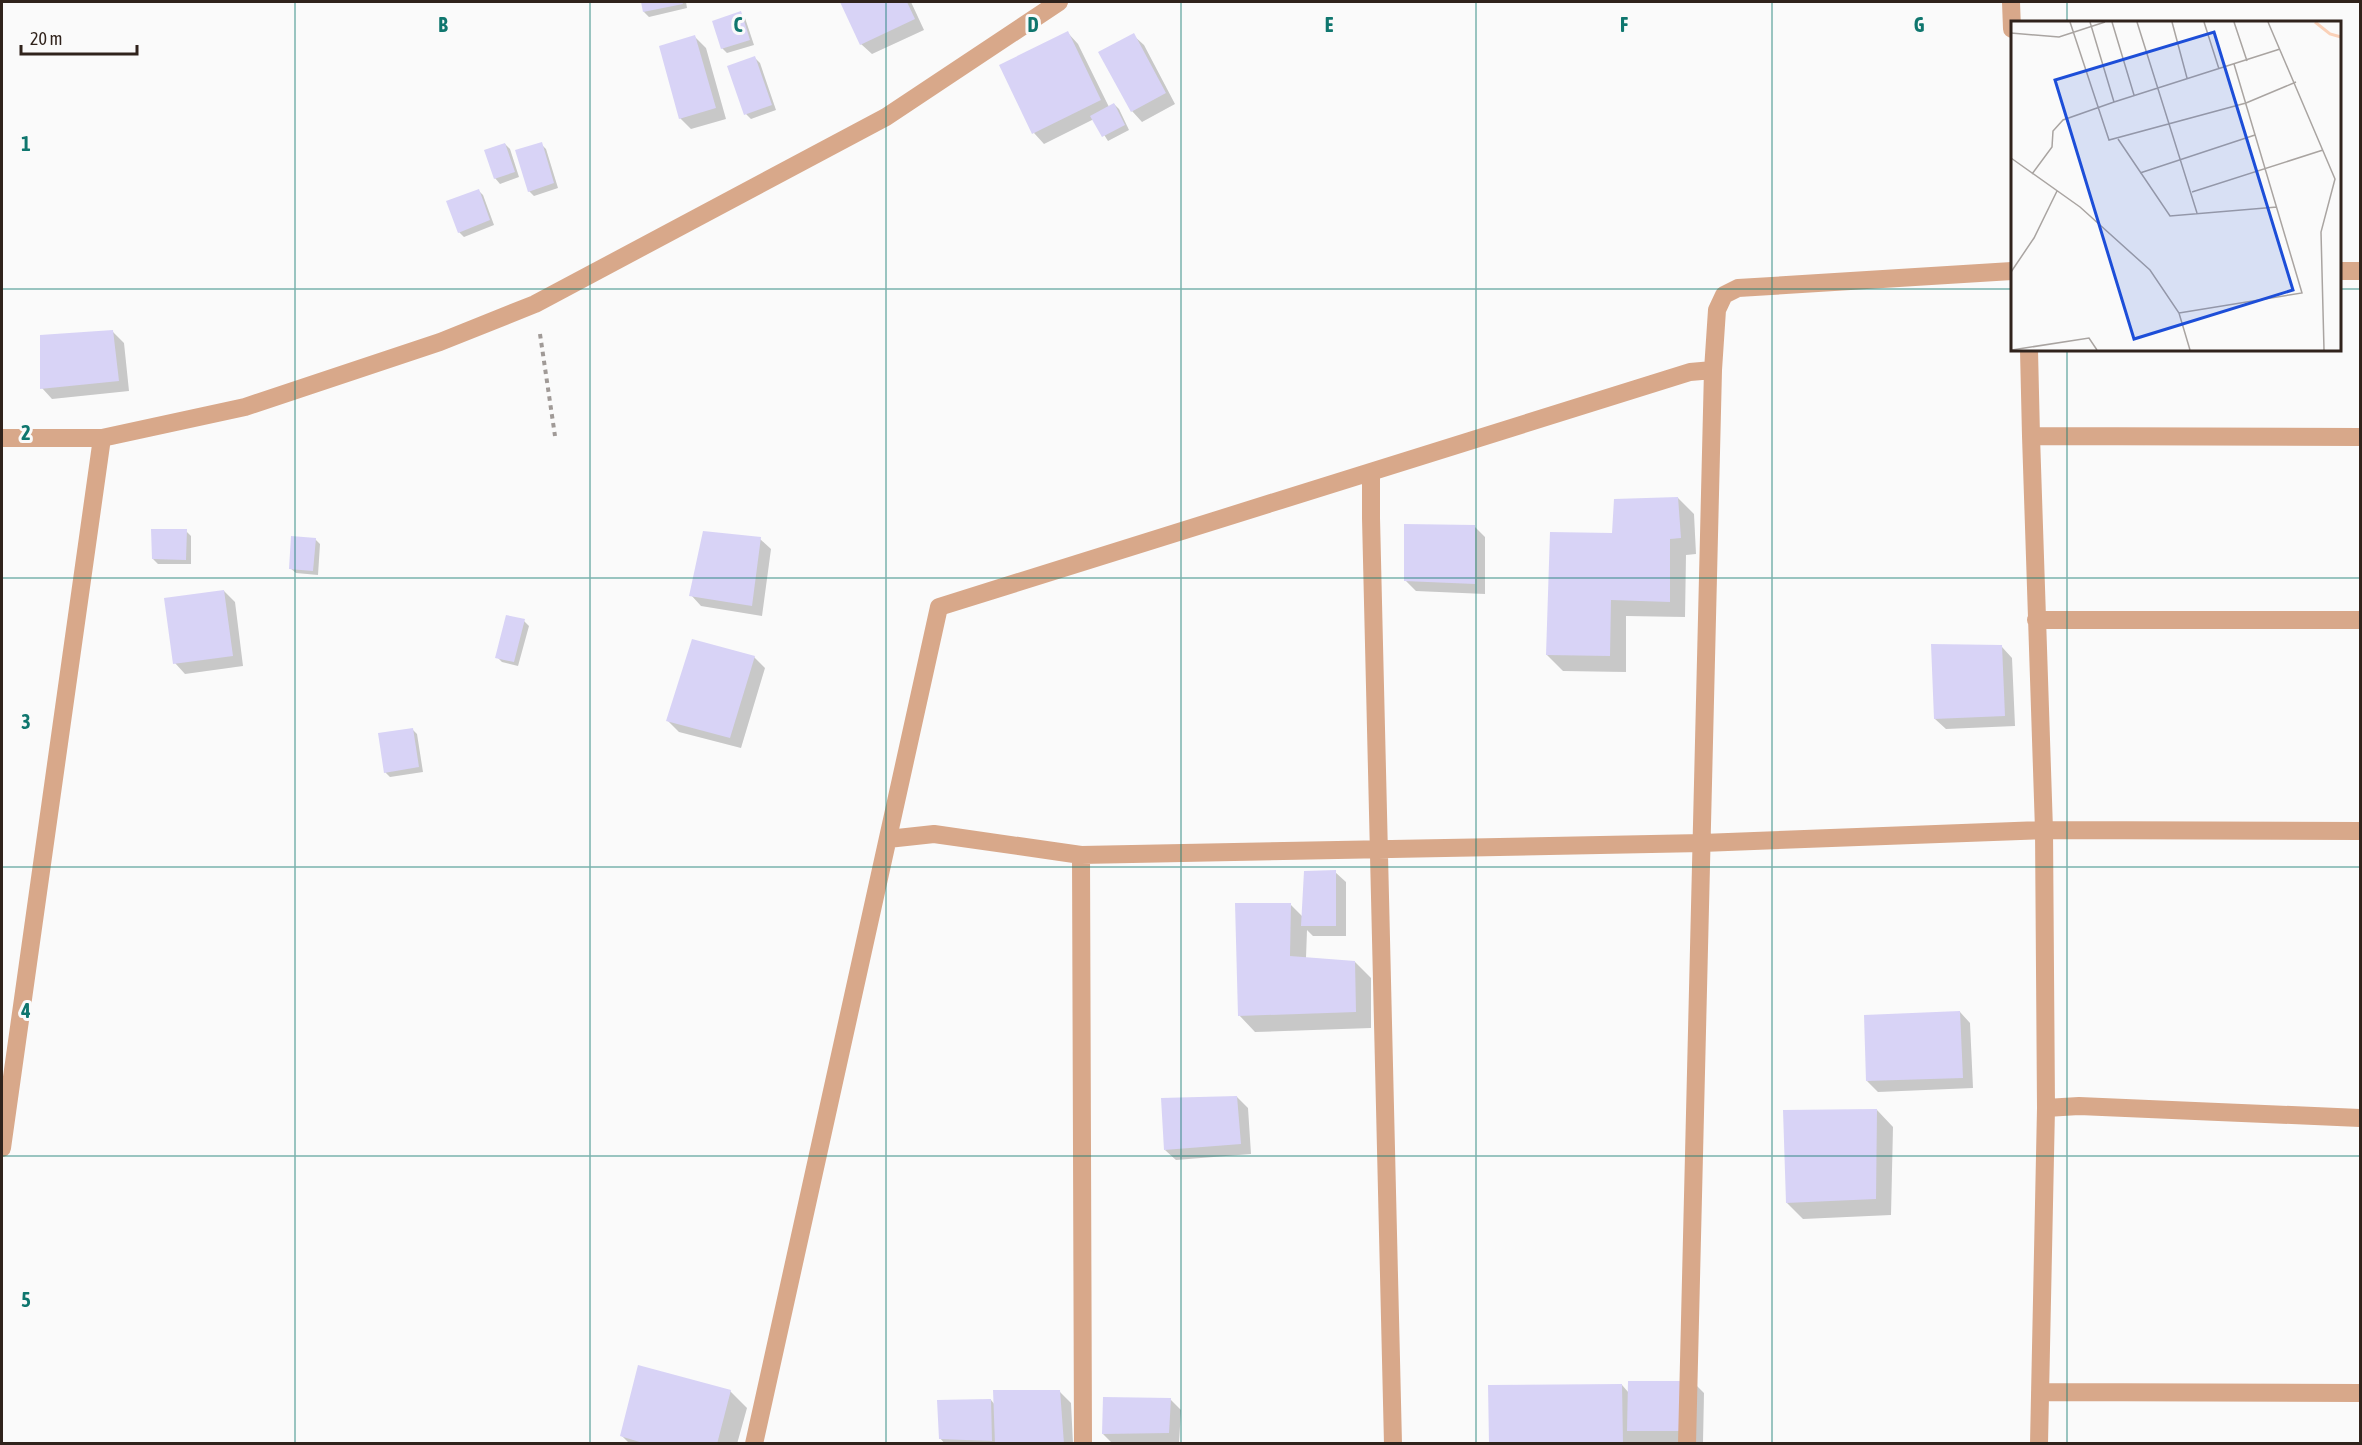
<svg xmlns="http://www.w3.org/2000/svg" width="2362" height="1445" font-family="'Asap Condensed',sans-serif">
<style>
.shadow{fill:#0003}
.building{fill:#d8d3f6}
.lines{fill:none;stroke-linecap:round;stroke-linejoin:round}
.path{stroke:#a09a97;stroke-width:4;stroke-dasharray:4.5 4.5;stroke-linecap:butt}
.minor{stroke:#d8a88a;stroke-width:18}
.grid{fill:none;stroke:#0f766e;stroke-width:1.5;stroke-opacity:0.55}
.inset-river{fill:none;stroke:#fad1b8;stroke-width:3}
.inset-road{fill:none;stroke:#a9a4a1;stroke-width:1.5}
.view{fill:#1d4ed8;fill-opacity:0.15;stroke:#1d4ed8;stroke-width:3}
.inset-edge{fill:none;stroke:#30231c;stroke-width:3}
.grid-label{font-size:20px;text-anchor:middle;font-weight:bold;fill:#0f766e;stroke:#fafafa;stroke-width:6;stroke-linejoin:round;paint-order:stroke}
</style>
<rect width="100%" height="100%" fill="#fafafa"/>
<path class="shadow" d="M642,2H686L687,8L649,17L644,12Z
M841,2H911L924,30L872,54L861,44Z
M740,13L745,18L754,45L727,53L722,48Z
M1068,33L1078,44L1109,107L1114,104L1119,109L1129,130L1108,141L1094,119L1044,144L1034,133Z
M1133,35L1144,45L1175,104L1142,122L1132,111Z
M695,37L706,48L726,119L691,129L680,118Z
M755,58L760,63L776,110L751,119L746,114Z
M505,144L510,149L519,177L500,184L495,178Z
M541,144L546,149L558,188L534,196L529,191Z
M478,190L483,195L494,225L464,237L459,232Z
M113,332L124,343L129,391L52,399L42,388Z
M1678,498L1694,514L1696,554L1686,555L1685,617L1626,616V672L1563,671L1547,655L1613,534Z
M1474,526L1485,537V594L1416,591L1406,581Z
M186,531L191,536V564H158L153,559Z
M315,539L320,544L318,575L296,573L290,568Z
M760,539L771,549L762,616L701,606L691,595Z
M224,591L235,602L243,666L185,674L175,663Z
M524,621L529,626L518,666L502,662L497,657Z
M2002,647L2012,658L2015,726L1946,729L1935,719Z
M754,657L765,668L741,748L679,732L668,721Z
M412,729L417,734L423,772L390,777L385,772Z
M1335,872L1346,882V936H1313L1307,930L1306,958L1355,962L1371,978V1028L1255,1032L1239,1015L1291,905L1303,917Z
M1960,1012L1970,1023L1973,1088L1878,1092L1867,1081Z
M1237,1097L1248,1108L1251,1154L1176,1160L1165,1150Z
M1877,1110L1893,1127L1891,1215L1803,1219L1787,1203Z
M1693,1382L1704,1393L1703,1442L1491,1444L1622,1385L1629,1393Z
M730,1391L747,1408L737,1444H630L621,1435Z
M1060,1392L1071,1403L1073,1444H945L940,1438L991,1400L995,1405Z
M1170,1399L1181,1410L1179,1443L1113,1444L1103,1434Z"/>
<path class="building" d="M641,2H682L683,4L643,12Z
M840,2H907L915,19L860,45Z
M741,11L750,40L721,49L712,21Z
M1068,31L1101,100L1032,134L999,65Z
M1134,33L1166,93L1131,112L1098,52Z
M695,35L716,108L679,119L659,46Z
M755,56L772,105L744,115L727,66Z
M1114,103L1125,125L1102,137L1090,116Z
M542,142L554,183L528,192L515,150Z
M505,143L515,172L494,179L484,150Z
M479,189L490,220L458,233L446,201Z
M113,330L119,381L40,389V335Z
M1678,497L1681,538L1670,539V602L1611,600L1610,656L1546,655L1550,532L1612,533L1614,499Z
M1404,524L1475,525V584L1404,581Z
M151,529H187L186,560L152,559Z
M703,531L761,537L752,606L689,596Z
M291,536L316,538L313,571L289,569Z
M224,590L233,656L173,664L164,598Z
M506,615L525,619L514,662L495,658Z
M692,639L755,656L730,738L666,721Z
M1931,644L2002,645L2005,716L1934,719Z
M413,728L419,767L384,773L378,733Z
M1336,870V926H1301L1304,871Z
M1235,903H1291L1290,956L1355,961L1356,1012L1238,1016Z
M1960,1011L1963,1078L1866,1081L1864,1015Z
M1237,1096L1241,1144L1164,1150L1161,1098Z
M1877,1109L1876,1199L1786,1203L1783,1110Z
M638,1365L731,1390L717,1444H646L620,1436Z
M1628,1381H1693V1431H1627Z
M1622,1384L1623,1444H1489L1488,1385Z
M993,1390H1060L1064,1444H995Z
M1103,1397L1171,1398L1169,1433L1102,1434Z
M991,1399L992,1441L939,1439L937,1400Z"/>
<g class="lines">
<path class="path" d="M540,334L555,436"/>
<path class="minor" d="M2011,2L2012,29
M2340,271H2360
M2029,350L2031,436
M2,438H102L245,407L440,342L535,304L886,117L1059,2
M1371,472V518L1393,1444
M2036,620H2360
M888,839L934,834L1081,855L1702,843L2044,830L2360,831
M1081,855L1083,1444
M2046,1108L2079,1106L2360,1118
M2,1148L102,438
M2040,1392L2360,1393
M754,1444L939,607L1690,372L1713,370
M1687,1444L1713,370L1717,310L1724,295L1738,288L2012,271
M2039,1444L2046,1108L2044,830L2031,436L2360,437"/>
</g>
<path class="grid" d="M295,2V1444M590,2V1444M886,2V1444M1181,2V1444M1476,2V1444M1772,2V1444M2067,2V22M2,289H2012M2340,289H2360M2067,350V1444M2,578H2360M2,867H2360M2,1156H2360"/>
<g transform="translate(2011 21)">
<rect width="330" height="330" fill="#fafafa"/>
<path class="inset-river" d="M304,1L319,13L330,16"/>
<path class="inset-road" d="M59,1L98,119L235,82L285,61M79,1L103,81L269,28M101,1L123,74M126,1L186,192M161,1L176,57M193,1L208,48M223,1L236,40M257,1L324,158L310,211L313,329M0,12L48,16L94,1M107,118L159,195L266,186M0,137L69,186L139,249L168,292L179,329M129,152L244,114M21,153L41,126L42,110L52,99L103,81M181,171L312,129M0,251L23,217L46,170M168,292L291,272L223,43M1,329L78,317L86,329"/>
<path class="view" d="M203,11L282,269L123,318L44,59Z"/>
<rect width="330" height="330" class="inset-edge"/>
</g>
<g class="grid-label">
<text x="443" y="32">B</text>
<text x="738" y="32">C</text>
<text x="1033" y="32">D</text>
<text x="1329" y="32">E</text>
<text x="1624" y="32">F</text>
<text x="1919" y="32">G</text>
<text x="26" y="151">1</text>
<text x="26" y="440">2</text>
<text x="26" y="729">3</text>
<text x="26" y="1018">4</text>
<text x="26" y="1307">5</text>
</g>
<rect width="2362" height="1445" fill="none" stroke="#30231c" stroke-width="6"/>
<path d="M21 45v9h116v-9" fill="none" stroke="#30231c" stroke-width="3"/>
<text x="30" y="45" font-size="18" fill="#30231c" stroke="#fafafa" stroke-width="4.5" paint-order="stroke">20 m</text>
</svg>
